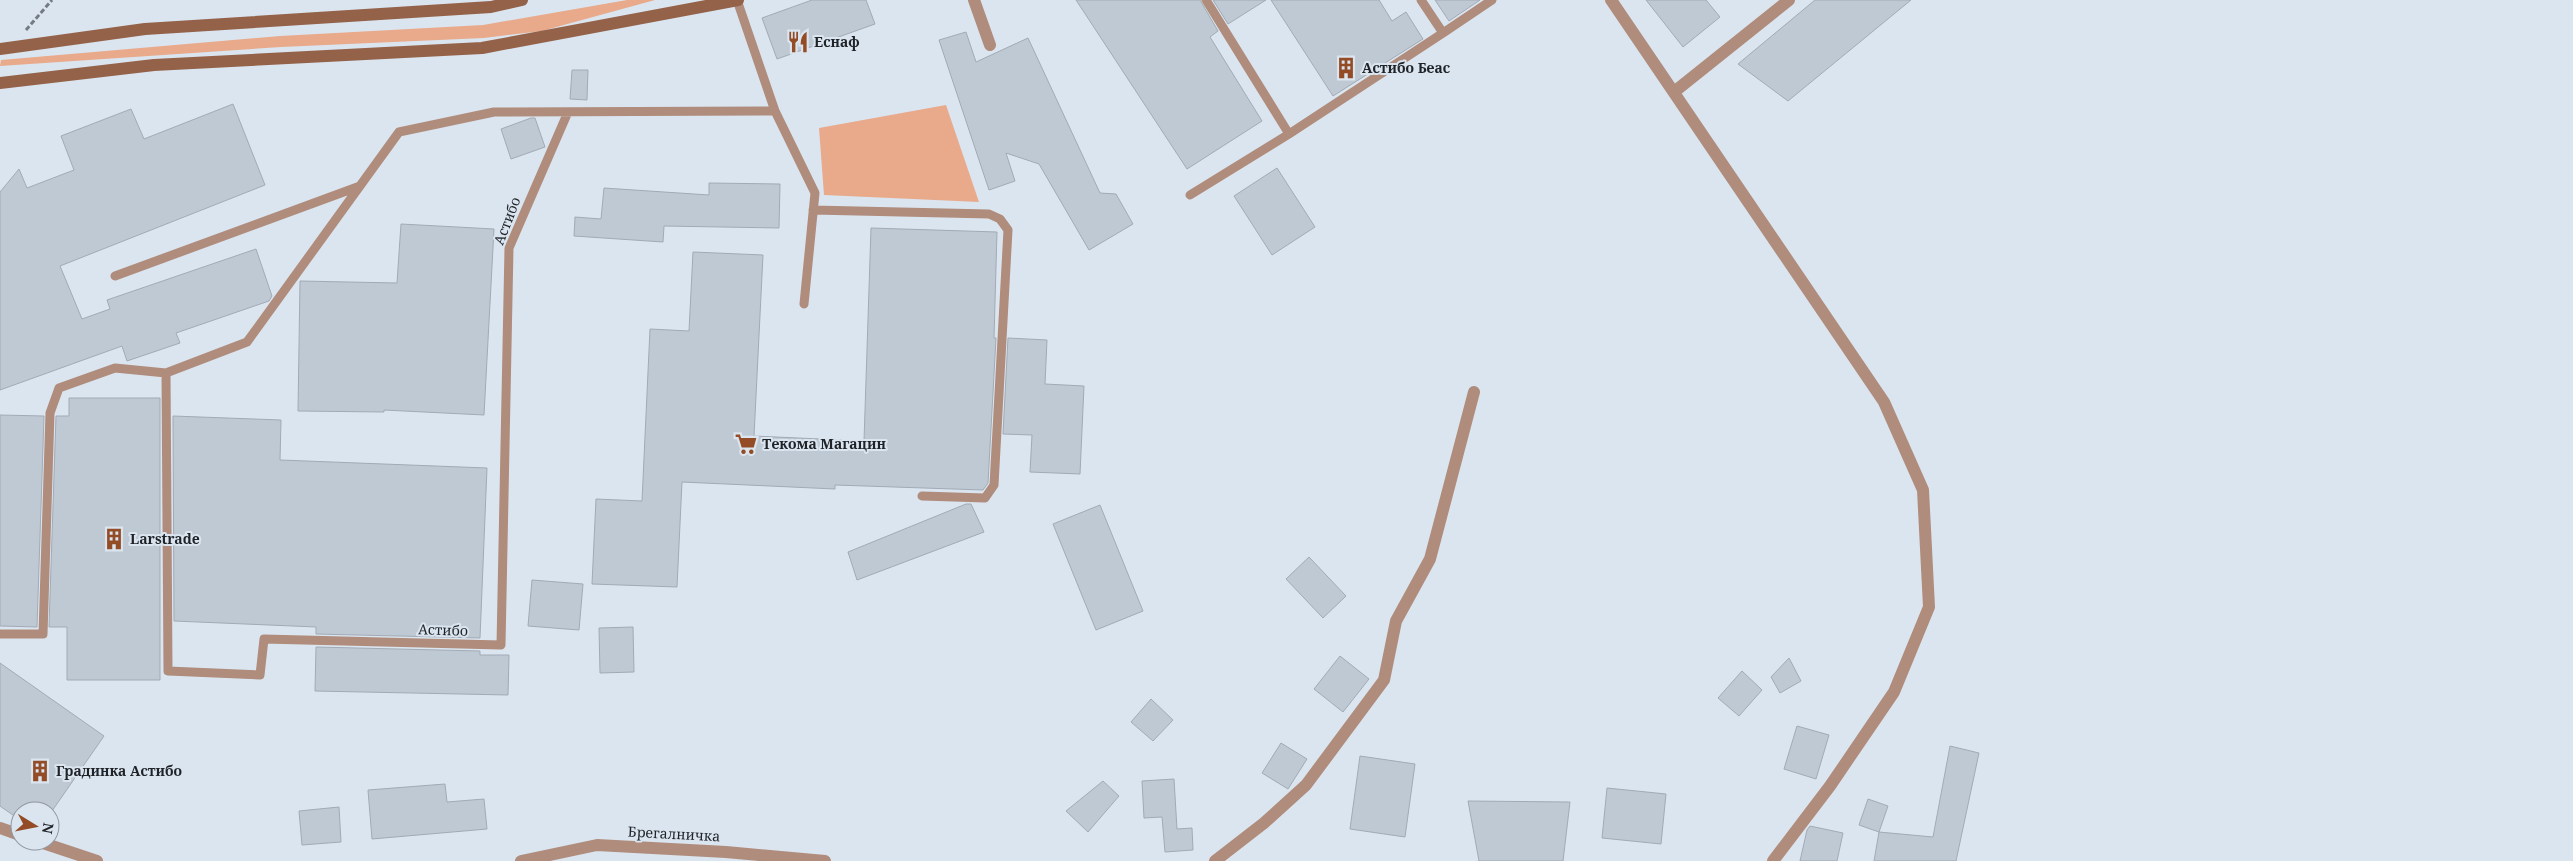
<svg xmlns="http://www.w3.org/2000/svg" width="2573" height="861" font-family="'Noto Serif',serif">
<style>
.green{fill:#e8aa8b}
.building{fill:#bfc9d3;stroke:#a1aab5}
.lines{fill:none;stroke-linecap:round;stroke-linejoin:round}
.path{stroke:#747b82;stroke-width:3;stroke-dasharray:5 2.5;stroke-linecap:butt}
.service{stroke:#af8c7b;stroke-width:9}
.minor{stroke:#af8c7b;stroke-width:12}
.secondary{stroke:#936249;stroke-width:12}
.labels{text-anchor:middle;stroke-width:4;stroke-linejoin:round;paint-order:stroke}
.poi-label{font-size:14px;font-weight:bold;fill:#1f2327;stroke:#dbe5f0;text-anchor:start}
.street-label{font-size:14px;fill:#1f2327;stroke:#dbe5f0}
</style>
<rect width="100%" height="100%" fill="#dbe5f0"/>
<path class="green" d="M627,0H655L542,31L484,38L281,47L0,66L1,60L280,36L483,25Z
M946,105L979,202L824,195L819,128Z"/>
<path class="building" d="M812,0H866L875,24L777,59L762,18Z
M1076,0H1200L1218,31L1210,37L1262,121L1187,169Z
M1213,0H1266L1228,24Z
M1271,0H1379L1392,21L1406,12L1423,39L1333,96Z
M1435,0H1480L1449,21Z
M1646,0H1706L1720,17L1683,47Z
M1815,0H1911L1788,101L1738,64Z
M966,32L976,62L1028,38L1100,193L1116,194L1133,224L1089,250L1039,164L1006,153L1015,181L989,190L939,40Z
M572,70H588L587,100L570,99Z
M233,104L265,185L60,266L82,319L110,309L107,300L256,249L272,296L269,301L176,333L180,343L127,361L122,346L0,390V192L19,169L27,188L74,170L61,136L131,109L144,139Z
M531,118H535L545,147L511,159L501,129Z
M1277,168L1315,227L1272,255L1234,196Z
M709,183L780,184L779,228L664,226L663,242L574,236L575,217L601,219L604,188L709,195Z
M401,224L494,229L484,415L384,410V412L298,411L300,281L397,283Z
M871,228L997,232L994,338H996L988,483L983,490L835,485V489L682,482L677,587L592,584L596,499L642,501L650,329L689,331L693,252L763,255L754,436L864,441Z
M1008,338L1047,340L1045,384L1084,386L1080,474L1030,472L1032,435L1003,434Z
M69,398H160V680H67V627H49L56,416H69Z
M0,415L44,416L37,627L0,626Z
M173,416L281,420L280,460L487,468L480,638L316,634V627L174,621Z
M966,504H971L984,532L857,580L848,552Z
M1100,505L1143,611L1096,630L1053,524Z
M1309,557L1346,596L1323,618L1286,579Z
M532,580L583,584L579,630L528,626Z
M633,627L634,672L600,673L599,628Z
M316,647L480,651V655H509L508,695L315,691Z
M1340,656L1369,679L1343,712L1314,689Z
M1789,658L1801,681L1780,693L1771,677Z
M0,663L104,736L52,811H20V820L0,806Z
M1742,671L1762,690L1739,716L1718,698Z
M1151,699L1173,720L1153,741L1131,722Z
M1797,726L1829,735L1816,779L1784,769Z
M1281,743L1307,759L1288,789L1262,773Z
M1950,746L1979,753L1956,861H1874L1879,832L1933,837Z
M1360,756L1415,764L1405,837L1350,829Z
M1174,779L1177,829L1192,828L1193,850L1165,852L1162,817L1144,818L1142,781Z
M1103,781L1119,796L1088,832L1066,811Z
M445,784L447,802L484,799L487,829L372,839L368,790Z
M1607,788L1666,794L1661,844L1602,838Z
M1868,799L1888,806L1879,832L1859,825Z
M1468,801L1570,802L1563,861H1479Z
M339,807L341,842L302,845L299,811Z
M1810,826L1843,833L1837,861H1800L1807,830Z"/>
<g class="lines">
<path class="path" d="M26,30L52,0"/>
<path class="service" d="M1206,0L1289,134L1443,33
M1421,0L1443,33L1492,0
M775,111L815,193L804,304
M1190,195L1289,134
M813,210L989,214L1000,219L1008,230L994,485L985,498L922,496
M115,276L360,186
M166,373L168,671L260,675L264,639L501,645L509,248L568,112
M0,634H43L50,413L59,388L115,368L166,373L247,342L399,132L494,112L775,111L737,0"/>
<path class="minor" d="M974,0L990,45
M1611,0L1884,402L1923,490L1929,607L1894,692L1830,786L1773,861
M1674,92L1789,0
M0,828L20,835
M37,841L97,861
M521,861L597,845L726,852L825,861
M1215,861L1264,823L1306,785L1384,680L1396,621L1430,559L1474,392"/>
<path class="secondary" d="M0,49L145,29L491,7L522,0
M0,83L154,65L482,48L738,0"/>
</g>
<defs>
<g id="restaurant-bare" transform="scale(1.725)"><path d="M-5-6h1v4h1v-4h1v4h1v-4h1v5L-1.5 .5V6h-2V.5L-5-1ZM5-6V6H3V1.5H1.5Q1.5-4 5-6Z" fill="#934c25" stroke="#dbe5f0" stroke-width="2.5" paint-order="stroke"/></g>
<g id="building-bare" transform="scale(1.725)"><path d="M-4-6H4V6H1V3H-1V6H-4ZM-2.5-4.3h1.7v1.8h-1.7ZM.8-4.3h1.7v1.8H.8ZM-2.5-1h1.7V.8h-1.7ZM.8-1h1.7V.8H.8Z" fill="#934c25" stroke="#dbe5f0" stroke-width="2.5" paint-order="stroke"/></g>
<g id="supermarket-bare" transform="scale(1.725)"><path d="M-6-5.5h2.5l.6 2H6L4.5 2H-2.5L-4.4-4H-6ZM-1.5 3.2a1.3 1.3 0 1 0 .1 0ZM3 3.2a1.3 1.3 0 1 0 .1 0Z" fill="#934c25" stroke="#dbe5f0" stroke-width="2.5" paint-order="stroke"/></g>
</defs>
<g fill-rule="evenodd">
<use href="#restaurant-bare" x="798" y="42"/>
<use href="#building-bare" x="1346" y="68"/>
<use href="#supermarket-bare" x="746" y="444"/>
<use href="#building-bare" x="114" y="539"/>
<use href="#building-bare" x="40" y="771"/>
</g>
<g class="labels">
<g class="poi-label">
<text x="814" y="47">Еснаф</text>
<text x="1362" y="73">Астибо Беас</text>
<text x="762" y="449">Текома Магацин</text>
<text x="130" y="544">Larstrade</text>
<text x="56" y="776">Градинка Астибо</text>
</g>
<g class="street-label">
<text transform="translate(507 221) rotate(-69)" y="5">Астибо</text>
<text transform="translate(443 630) rotate(2)" y="5">Астибо</text>
<text transform="translate(674 834) rotate(3)" y="5">Брегалничка</text>
</g>
</g>
<g transform="translate(35 826) rotate(100)"><circle r="24" fill="#dbe5f0" stroke="#9097a0"/>
<path d="M0-4L9 19L0 12L-9 19Z" fill="#934c25"/>
<text y="-8" font-size="14" font-weight="bold" text-anchor="middle" fill="#1f2327">N</text>
</g>
</svg>
